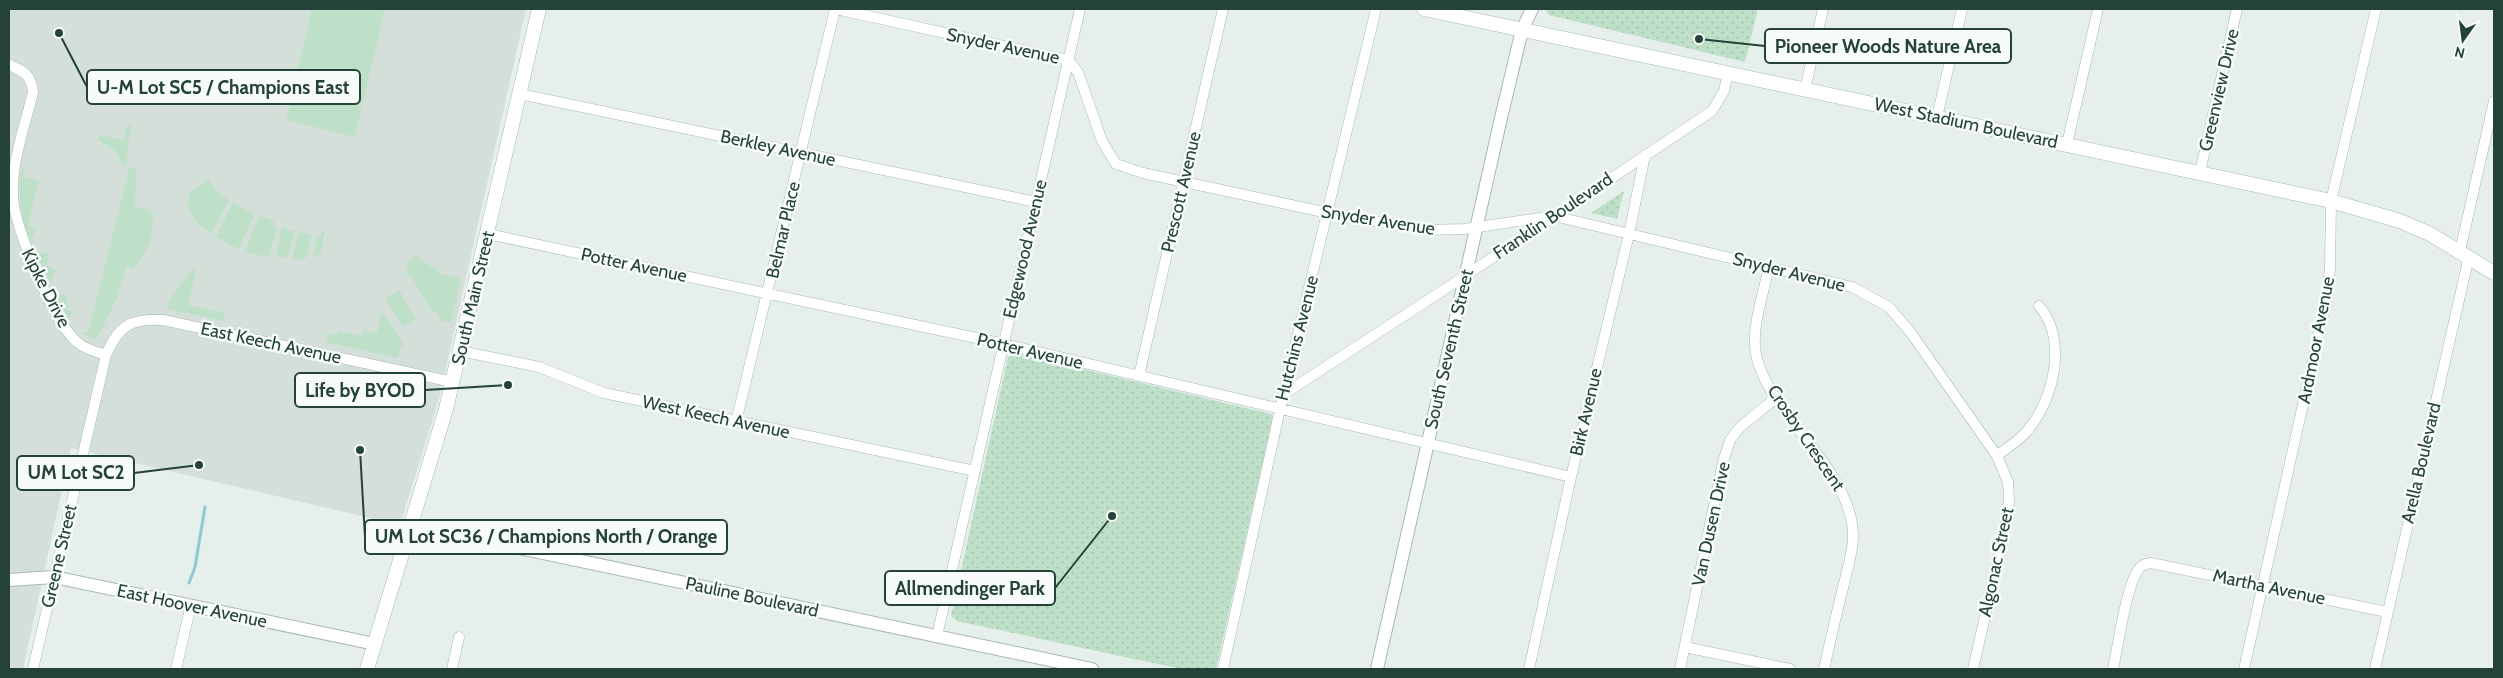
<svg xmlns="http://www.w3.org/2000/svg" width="2503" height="678" font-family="Cabin,sans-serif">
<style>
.built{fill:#d4dfda}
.grass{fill:#bfe0c8}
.park{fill:url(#park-dots)}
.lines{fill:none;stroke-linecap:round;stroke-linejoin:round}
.stream{stroke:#8ec9d4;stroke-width:3}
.minor-casing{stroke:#a8b8b2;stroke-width:11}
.tertiary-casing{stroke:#a8b8b2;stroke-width:14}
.secondary-casing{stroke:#a4bbb3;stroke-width:15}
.minor{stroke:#fff;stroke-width:10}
.tertiary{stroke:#fff;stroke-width:12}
.secondary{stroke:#fff;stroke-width:14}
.labels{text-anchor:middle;stroke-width:5;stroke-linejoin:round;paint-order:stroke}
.street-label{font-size:18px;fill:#24423a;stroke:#f7fbf9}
.leader{fill:none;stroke:#24423a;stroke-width:2}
.callout-dot{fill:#24423a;stroke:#f7fbf9;stroke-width:2}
.callout{fill:#f7fbf9;stroke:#24423a;stroke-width:2}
.callout-label{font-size:19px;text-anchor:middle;font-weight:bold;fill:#24423a}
</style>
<defs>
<pattern id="park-dots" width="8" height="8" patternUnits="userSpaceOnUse" patternTransform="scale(1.25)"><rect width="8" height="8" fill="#bfe0c8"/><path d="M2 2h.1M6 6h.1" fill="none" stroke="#a4c1ad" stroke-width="1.8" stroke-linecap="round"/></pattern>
</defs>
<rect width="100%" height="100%" fill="#e6efeb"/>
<path class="built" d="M9,9H526L439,399L400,525L71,448L23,669H9Z"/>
<path class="grass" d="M312,9H385L355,137L286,120Z
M127,125H131L126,167L121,165C119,148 107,147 97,139L100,135L124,140Z
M22,166L24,167V177L39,181L28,225L36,228L31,241C19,226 18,185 22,166Z
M129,168L136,169L135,206L149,210L154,216L150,244L133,269L126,267L118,295L100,333L97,338L91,339L80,332L88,333Z
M208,179L218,192L229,200L211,234C196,222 185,214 189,194Z
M233,203L254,214L239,249L216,237Z
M259,215L274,221L273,226L277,227L269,257L249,253L246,250Z
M282,228L295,231L287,258L276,256Z
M299,232L312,235L306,258L297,260L293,257Z
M322,232H324L321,254L313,257L317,236L320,237Z
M38,252L49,254L47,266L56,270L51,280H48L36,254Z
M416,256L442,274L461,279L451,323L442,321L435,311L431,310L412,278L405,272L408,261Z
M192,269L196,271L188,305L225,313L224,321L168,309L169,301Z
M399,290L416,319L403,327L385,298Z
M58,294L68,296L65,308L72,313L68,319L56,297Z
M384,313L404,344L401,346L398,358L325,342L327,333L337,335L338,331L361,336L363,330L377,333L380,316Z"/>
<path class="park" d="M1545,9H1758L1745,62L1549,15Z
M1624,191L1617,219L1591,213Z
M1015,353L1271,414L1273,417L1216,669H1181L957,621L951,616L1008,357Z"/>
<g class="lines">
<path class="stream" d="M189,583L195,567L205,507"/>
<g class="minor-casing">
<path id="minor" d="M836,9L1068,60L1078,72L1102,141L1109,153L1116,164L1143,173L1328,213L1427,230L1464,229L1554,216L1852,287L1889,307L1911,333L1997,456L2008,482L2009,501L2004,534L1973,669
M9,65C24,71 31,75 33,92C25,126 11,162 13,197C14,227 55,325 78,343C85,349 96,352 106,355
M1805,90L1823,9
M520,94L1036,202
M1937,117L1962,9
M2067,144L2098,9
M2200,172L2237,9
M488,234L995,342L1571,477
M2460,251L2494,101
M1769,266C1764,293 1753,321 1755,348C1761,405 1836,455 1851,518C1857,542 1848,565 1843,588C1836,615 1830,642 1824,669
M460,351L539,367L604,393L975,471
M1139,376L1223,9
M1284,394L1465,276L1712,111L1724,91L1728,72
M736,422L835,9
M1997,456C2006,448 2019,441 2027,431C2054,400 2068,339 2039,306
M937,636L1080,9
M1685,647L1790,669
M33,669L106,355C118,326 131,318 163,320L453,382
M176,669L191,605
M452,669L459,637
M1223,669L1280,409L1376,9
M1529,669L1571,477L1629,234L1645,155
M1680,669L1723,462L1730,440L1740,427L1776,398
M2113,669C2118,646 2126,588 2138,570C2141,565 2145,564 2151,563L2387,612
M2244,669L2326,301L2330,269L2331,201L2376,9
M2375,669L2469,256"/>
</g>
<g class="tertiary-casing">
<path id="tertiary" d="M411,525L1092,669
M9,580L54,577L375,644
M1377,669L1501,118L1522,30L1532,9"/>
</g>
<g class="secondary-casing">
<path id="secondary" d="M1424,9L2331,201L2400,221L2430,234L2494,273
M367,669L446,409L539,9"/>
</g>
<use href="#minor" class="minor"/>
<use href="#tertiary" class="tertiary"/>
<use href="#secondary" class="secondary"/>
</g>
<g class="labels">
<g class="street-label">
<text transform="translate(1003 46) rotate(12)" y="6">Snyder Avenue</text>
<text transform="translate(2219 90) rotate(-77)" y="6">Greenview Drive</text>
<text transform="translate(1966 123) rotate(12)" y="6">West Stadium Boulevard</text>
<text transform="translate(778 148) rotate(12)" y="6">Berkley Avenue</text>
<text transform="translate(1181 192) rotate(-77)" y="6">Prescott Avenue</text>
<text transform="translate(1553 216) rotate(-34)" y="6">Franklin Boulevard</text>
<text transform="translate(1378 220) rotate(9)" y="6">Snyder Avenue</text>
<text transform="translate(783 230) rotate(-77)" y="6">Belmar Place</text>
<text transform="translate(1025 249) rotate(-77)" y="6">Edgewood Avenue</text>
<text transform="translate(634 265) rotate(12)" y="6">Potter Avenue</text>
<text transform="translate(1789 272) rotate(14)" y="6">Snyder Avenue</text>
<text transform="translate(46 288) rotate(63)" y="6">Kipke Drive</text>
<text transform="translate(473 298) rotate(-77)" y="6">South Main Street</text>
<text transform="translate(1297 338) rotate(-76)" y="6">Hutchins Avenue</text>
<text transform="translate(2316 340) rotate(-79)" y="6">Ardmoor Avenue</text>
<text transform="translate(271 343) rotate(12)" y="6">East Keech Avenue</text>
<text transform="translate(1449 349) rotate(-77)" y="6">South Seventh Street</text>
<text transform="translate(1030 351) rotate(13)" y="6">Potter Avenue</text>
<text transform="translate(1586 412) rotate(-77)" y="6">Birk Avenue</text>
<text transform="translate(716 417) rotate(12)" y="6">West Keech Avenue</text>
<text transform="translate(1806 438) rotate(56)" y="6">Crosby Crescent</text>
<text transform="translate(2421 463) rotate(-77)" y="6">Arella Boulevard</text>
<text transform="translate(1711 524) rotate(-78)" y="6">Van Dusen Drive</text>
<text transform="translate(59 556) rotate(-77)" y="6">Greene Street</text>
<text transform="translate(1996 562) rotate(-78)" y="6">Algonac Street</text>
<text transform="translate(2269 587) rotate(12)" y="6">Martha Avenue</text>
<text transform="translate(752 597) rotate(12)" y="6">Pauline Boulevard</text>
<text transform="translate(192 606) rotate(12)" y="6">East Hoover Avenue</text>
</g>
</g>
<path class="leader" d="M1699 39L1765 46M59 33L87 87M508 385L425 390M199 465L134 473M360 450L365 537M1112 516L1055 588"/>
<g class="callout-dot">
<circle cx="1699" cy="39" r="5"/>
<circle cx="59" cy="33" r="5"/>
<circle cx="508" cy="385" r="5"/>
<circle cx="199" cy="465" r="5"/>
<circle cx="360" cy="450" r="5"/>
<circle cx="1112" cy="516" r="5"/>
</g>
<g class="callout">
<rect x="1765" y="29" width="246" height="34" rx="5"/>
<rect x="87" y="70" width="273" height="34" rx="5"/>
<rect x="295" y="373" width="130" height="34" rx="5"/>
<rect x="17" y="456" width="117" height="34" rx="5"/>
<rect x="365" y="520" width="362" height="34" rx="5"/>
<rect x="885" y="571" width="170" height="34" rx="5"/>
</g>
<g class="callout-label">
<text x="1888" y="53">Pioneer Woods Nature Area</text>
<text x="223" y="94">U-M Lot SC5 / Champions East</text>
<text x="360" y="397">Life by BYOD</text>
<text x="76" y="479">UM Lot SC2</text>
<text x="546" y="543">UM Lot SC36 / Champions North / Orange</text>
<text x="970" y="595">Allmendinger Park</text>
</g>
<rect width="2503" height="678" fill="none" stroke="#24423a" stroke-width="20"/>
<g transform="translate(2463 40) rotate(194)" stroke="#f7fbf9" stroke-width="4" paint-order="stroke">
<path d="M0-4L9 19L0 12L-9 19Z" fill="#24423a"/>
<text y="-8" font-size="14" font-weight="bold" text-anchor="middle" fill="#24423a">N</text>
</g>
</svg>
